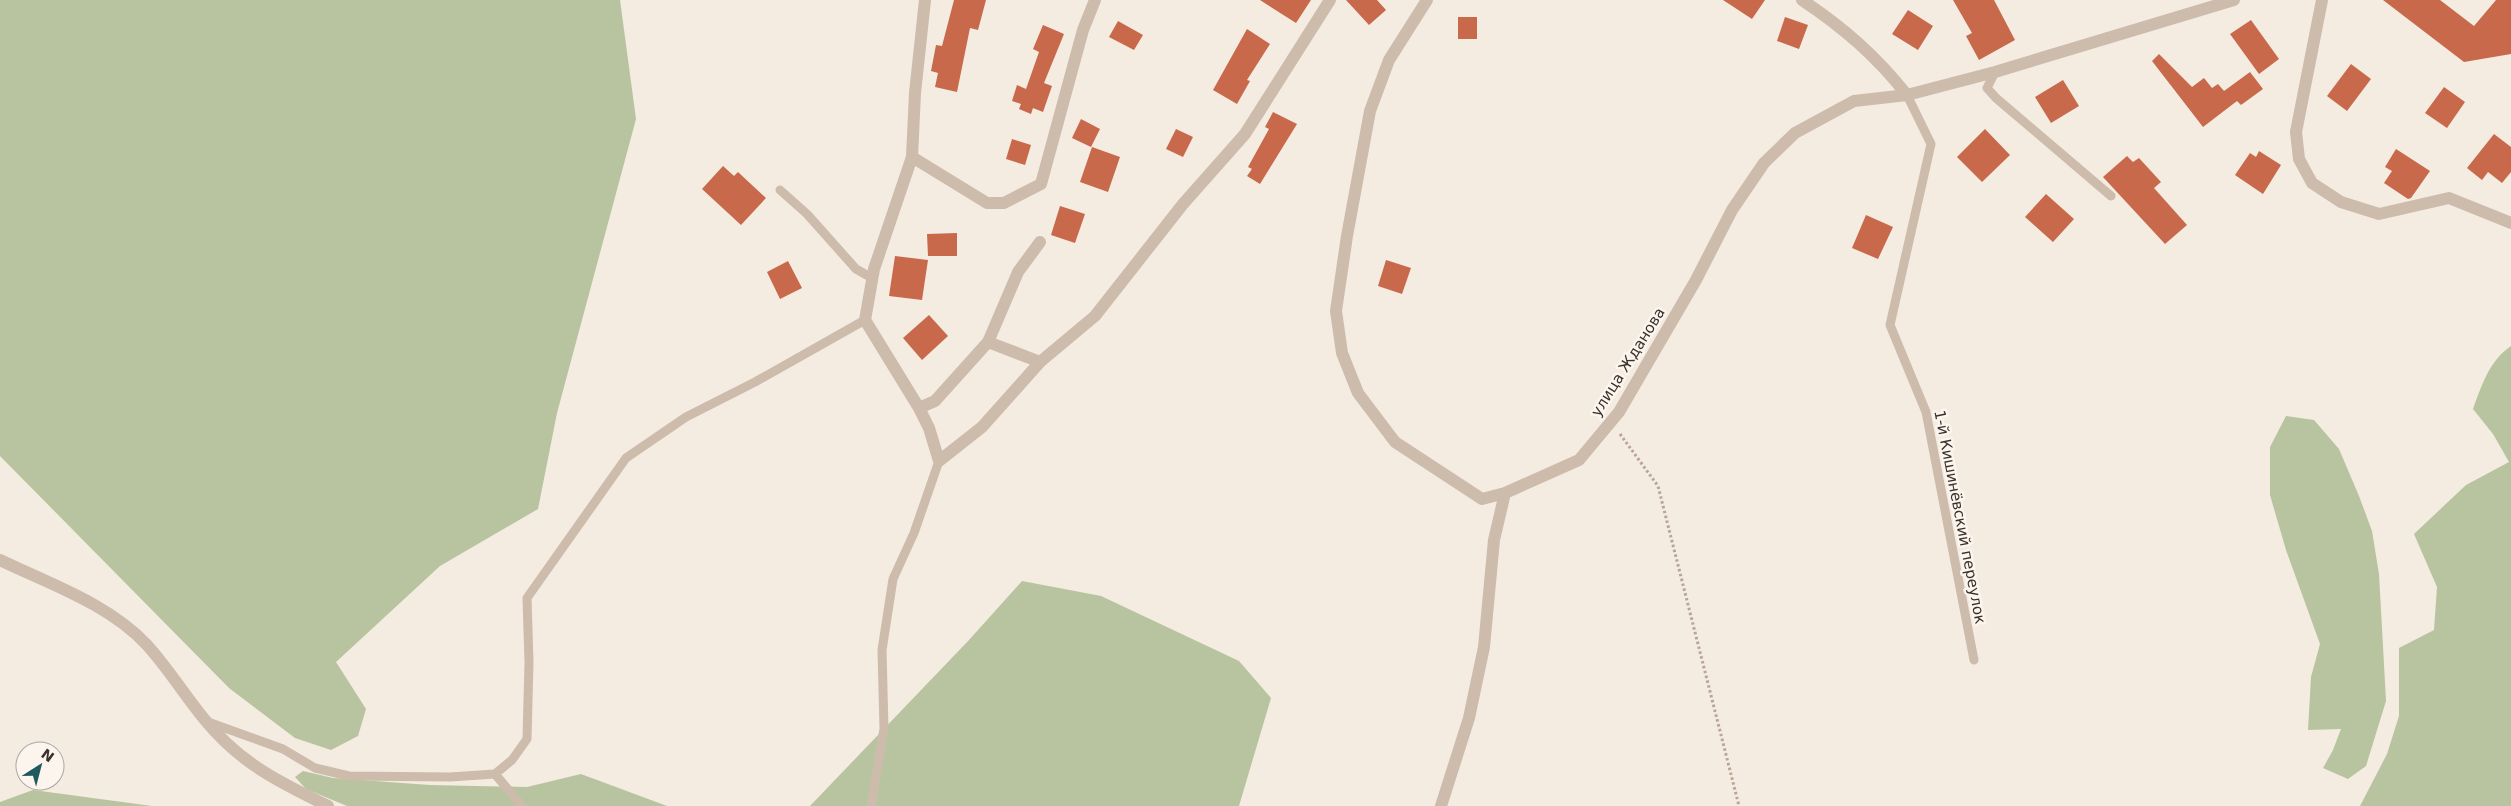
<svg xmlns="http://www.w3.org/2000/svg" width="2511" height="806" font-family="'DejaVu Sans',sans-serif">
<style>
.green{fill:#b8c4a0}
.building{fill:#c8694b}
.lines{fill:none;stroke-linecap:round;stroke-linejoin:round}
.path{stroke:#b9a596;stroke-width:3;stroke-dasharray:2.5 2.5;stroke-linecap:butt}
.service{stroke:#cdbbac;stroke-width:9}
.minor{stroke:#cdbbac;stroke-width:12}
.labels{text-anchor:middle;stroke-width:5;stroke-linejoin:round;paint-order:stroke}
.street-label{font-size:15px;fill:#3b302b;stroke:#fbf5ee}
</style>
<rect width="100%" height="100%" fill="#f4ebe1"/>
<path class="green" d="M0,0H620L636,119L557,413L538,509L440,566L336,662L366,709L358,736L331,750L295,738L229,688L0,456Z
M2511,346V806H2360L2387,754L2399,716V648L2434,630L2437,587L2414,534L2466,485L2509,462L2493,434L2473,409C2482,385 2489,361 2511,346Z
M2286,416L2314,420L2339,449L2359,496L2372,531L2379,574L2386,701L2366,766L2348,779L2323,768L2333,750L2341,729L2308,730L2311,677L2320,644L2286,550L2270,495V447Z
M1022,581L1101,596L1239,661L1271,698L1239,806H810L969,640Z
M303,771L333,778L430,785L527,787L581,774L667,806H347L306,789L295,777Z
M33,790L152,806H0V802Z"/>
<path class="building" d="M954,0H986L978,30L970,28L957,92L935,87L938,73L931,71L936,45L942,46Z
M1260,0H1311L1296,23Z
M1346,0H1377L1386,10L1369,25Z
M1723,0H1765L1752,19Z
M1953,0H1994L2015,40L1979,60L1966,36L1972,33Z
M2383,0H2440L2474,26L2496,0H2511V54L2464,62Z
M1908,10L1933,26L1918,50L1892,34Z
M1458,17H1477V39H1458Z
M1785,17L1808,25L1799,49L1777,41Z
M2251,20L2279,59L2259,74L2230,34Z
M1118,21L1143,35L1134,50L1109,37Z
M1043,25L1064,34L1044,83L1052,86L1043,112L1033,108L1031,114L1019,109L1021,104L1012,101L1017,85L1026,89L1039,52L1033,49Z
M1247,29L1270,44L1247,80L1250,81L1237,104L1213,90Z
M2159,54L2192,87L2204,78L2212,88L2218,84L2224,91L2250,72L2263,89L2241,105L2237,101L2203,127L2152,61Z
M2351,64L2371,79L2347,111L2327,96Z
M2063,80L2079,106L2051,123L2035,97Z
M2444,87L2465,102L2447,128L2425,113Z
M1273,112L1297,124L1260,184L1247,176L1252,169L1248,167L1269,129L1265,127Z
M1081,119L1100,129L1091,147L1072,138Z
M1176,129L1193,137L1183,157L1166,149Z
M1985,129L2010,155L1982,182L1957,157Z
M2494,134L2511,147V172L2502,183L2488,172L2482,180L2467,168Z
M1012,139L1031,145L1025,165L1006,159Z
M1092,147L1120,157L1108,192L1080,182Z
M2396,149L2430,171L2411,198L2408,199L2384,183L2392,171L2385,167Z
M2259,151L2281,165L2263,194L2235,175L2250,153L2256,157Z
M2127,156L2133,162L2139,158L2161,182L2154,188L2187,225L2165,244L2103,177Z
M723,166L734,176L738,172L766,198L741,225L702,189Z
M2046,194L2074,219L2053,242L2025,217Z
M1060,206L1085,214L1075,243L1051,235Z
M1866,215L1893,227L1878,259L1852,248Z
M957,233V256H928L927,234Z
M895,256L928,260L922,300L889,296Z
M1386,260L1411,268L1402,294L1378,286Z
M788,261L802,288L780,299L767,272Z
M929,315L948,336L922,360L903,338Z"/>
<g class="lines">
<path class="path" d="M1620,434L1658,486L1739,806"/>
<path class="service" d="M1995,72L1987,88L1996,98L2111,196
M1907,95L1931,144L1890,325L1926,412L1974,660
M780,190L807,214L856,269L872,278
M208,722L283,749L315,768L349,776L450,777L495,774L512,760L527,739L529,662L527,598L626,458L686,417L755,382L865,320
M495,774L522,806
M871,806L884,729L882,650L893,579L914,533L939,461"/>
<path class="minor" d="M925,0L915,93L912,157L874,269L865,320L919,408L929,428L939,461L982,427L1040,362L1095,316L1183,204L1245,134L1330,0
M1427,0L1389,60L1370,111L1347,236L1336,311L1342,353L1358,393L1395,442L1482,499L1505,493L1579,460L1619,412L1696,280L1732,210L1764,163L1795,133L1854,101L1907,95L1995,72L2234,0
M1802,0C1844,28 1876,56 1907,95
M2322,0L2296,132L2299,159L2312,183L2341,202L2379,214L2449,198L2511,223
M912,157L987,203H1004L1041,184L1083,30L1095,0
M988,342L1040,362
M919,408L935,401L988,342L1018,272L1040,242
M0,560C50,584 109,604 147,645C168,668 185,696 205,720C240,763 279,782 328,806
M1441,806L1469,718L1484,647L1494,540L1505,493"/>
</g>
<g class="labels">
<g class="street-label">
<text transform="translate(1628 362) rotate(-58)" y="5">улица Жданова</text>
<text transform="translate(1960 517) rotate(79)" y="5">1-й Кишинёвский переулок</text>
</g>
</g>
<g transform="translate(40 766) rotate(36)"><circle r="24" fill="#fbf5ee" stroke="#aea6a0"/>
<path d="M0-4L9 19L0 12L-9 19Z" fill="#1f5a5e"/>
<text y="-8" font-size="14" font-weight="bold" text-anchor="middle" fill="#3b302b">N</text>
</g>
</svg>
